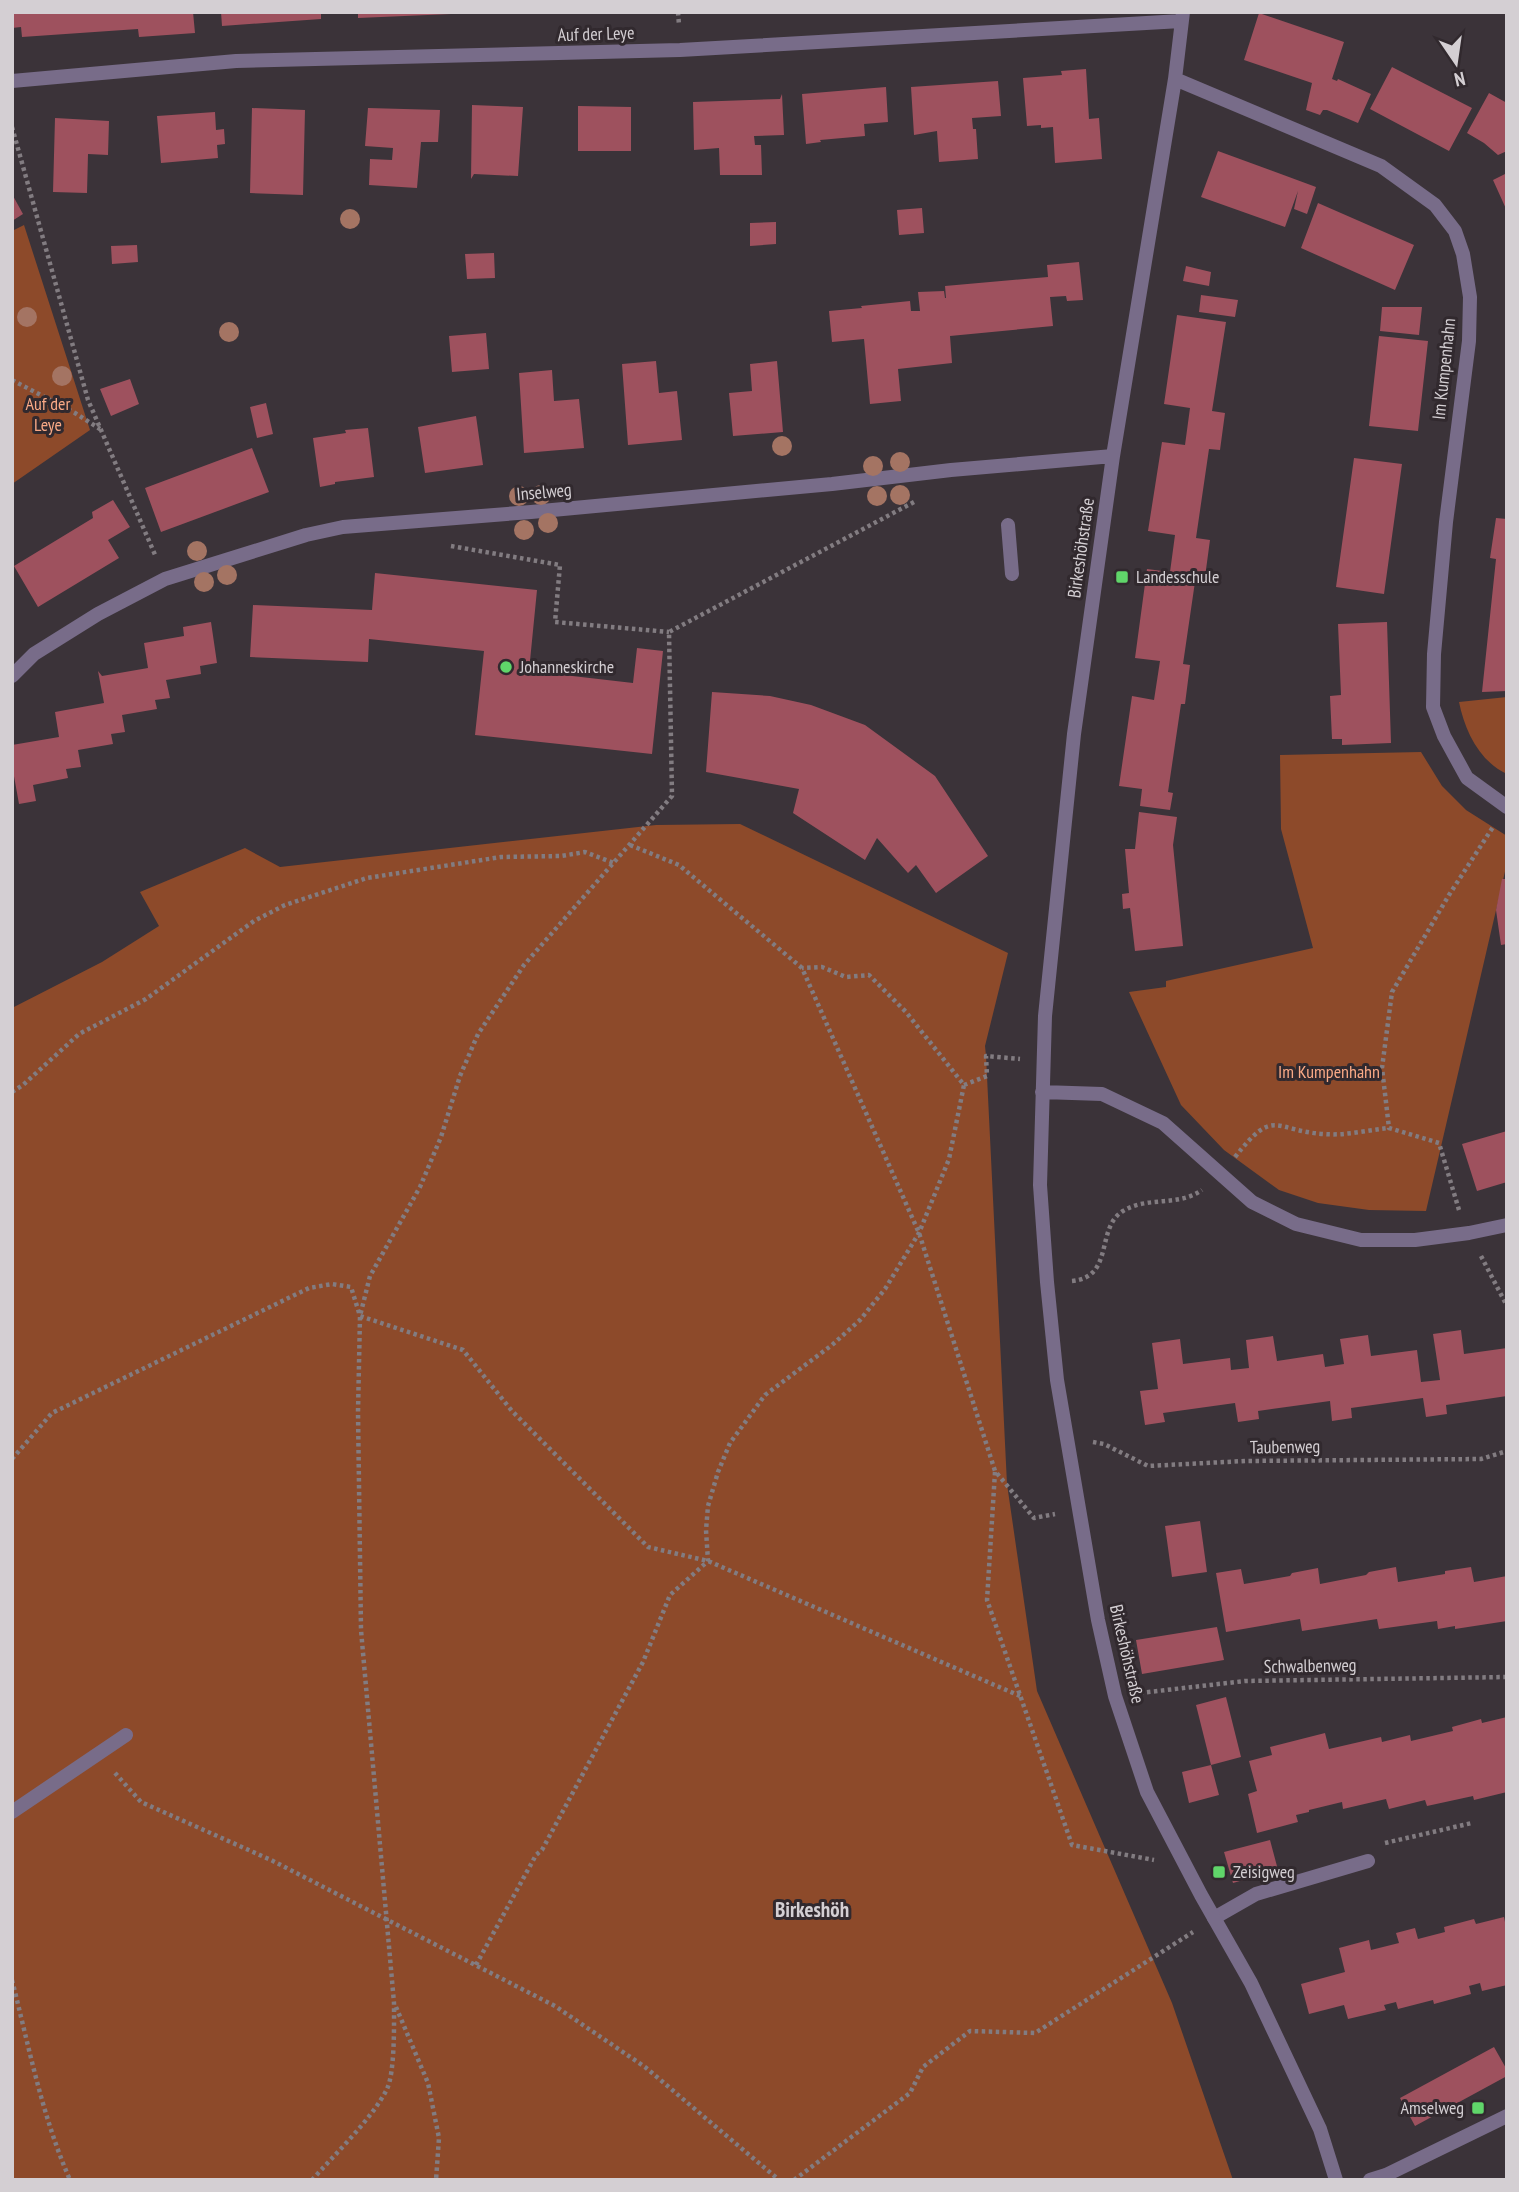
<svg xmlns="http://www.w3.org/2000/svg" width="1519" height="2192" font-family="'PT Sans Narrow',sans-serif">
<style>
.green{fill:#8d4a2a}
.building{fill:#9e515e}
.lines{fill:none;stroke-linecap:round;stroke-linejoin:round}
.path{stroke:#827c81;stroke-width:4.5;stroke-dasharray:3.5 3.5;stroke-linecap:butt}
.lane{stroke:#786c89;stroke-width:14}
.street{stroke:#786c89;stroke-width:14}
.tree{fill:#a47463}
.poi-dot{fill:#60d56a;stroke:#31292e;stroke-width:2.5}
.labels{text-anchor:middle;stroke-width:6;stroke-linejoin:round;paint-order:stroke}
.street-label{font-size:18px;fill:#d4cfd3;stroke:#31292e}
.park-label{font-size:18px;fill:#f9a986;stroke:#31292e}
.poi-label{font-size:18px;fill:#d4cfd3;stroke:#31292e;text-anchor:start}
.quarter-label{font-size:21px;font-weight:bold;fill:#d4cfd3;stroke:#31292e}
</style>
<rect width="100%" height="100%" fill="#3b3339"/>
<path class="green" d="M24,225L90,430L12,484V231Z
M1507,697V774C1479,761 1465,731 1459,702Z
M1421,752L1442,786L1466,810L1507,836V863L1426,1211L1369,1210L1318,1203L1279,1190L1224,1150L1181,1105L1129,992L1166,987V981L1313,948L1281,829L1280,755Z
M740,824L1008,953L985,1046L986,1056L1007,1484L1037,1691L1172,2003L1233,2180H12V1008L102,962L159,926L140,892L245,848L280,867L656,825Z"/>
<path class="building" d="M12,12H193L195,33L139,37L138,29L22,37L21,27L12,28Z
M221,12H321V19L222,26Z
M358,12H451V14L358,18Z
M1259,13L1344,42L1332,79L1337,81L1338,79L1371,94L1358,123L1327,110H1323L1320,115L1306,110L1312,83L1244,60Z
M1392,67L1472,108L1449,151L1370,109Z
M1086,69L1089,119L1099,118L1102,159L1055,163L1053,127L1041,128V125L1027,126L1023,78L1062,75L1061,71Z
M998,81L1001,116L972,118L973,129H976L978,159L939,162L937,131L914,135L911,87Z
M886,87L888,122L864,124L865,136L820,140L821,142L806,144L802,94Z
M1489,93L1507,103V151L1498,155L1484,143L1467,133Z
M782,94L784,135L754,136L755,145H761L762,175H720L719,148L694,150L693,102L780,99Z
M472,105L523,107L518,176L474,174L471,179Z
M578,106L631,107V151H578Z
M252,108L305,110L303,195L250,193Z
M368,108L440,110L438,142H421L417,188L369,185L370,159L392,160L393,148L365,146Z
M215,112L216,130L224,129L225,144L217,145L218,158L161,163L157,116Z
M55,118L109,121L108,155L88,154L87,193L53,192Z
M1218,151L1316,187L1307,214L1294,209L1298,191L1285,227L1201,197Z
M1507,173V211L1493,180Z
M12,194L23,214L12,221Z
M1318,203L1414,245L1395,290L1301,248Z
M922,208L924,233L899,235L897,210Z
M776,222V244L750,246V223Z
M137,245L138,262L112,264L111,246Z
M494,253L495,278L467,279L465,254Z
M1079,262L1083,300L1067,301L1066,296L1050,297L1053,326L950,336L952,363L898,369L901,401L870,404L864,339L832,342L829,311L862,308L861,306L910,301L911,311H920L918,292L944,291L945,298H946L945,286L1048,277L1047,265Z
M1186,266L1211,272L1209,286L1183,281Z
M1201,295L1238,300L1235,317L1199,312Z
M1382,307H1422L1419,335L1380,331Z
M1177,315L1226,322L1212,411L1225,413L1220,450L1209,449L1196,538L1210,540L1205,577L1196,575L1183,664L1190,665L1185,704H1181L1168,792L1173,793L1170,810L1140,806L1142,789L1119,786L1132,696L1154,700L1160,661L1135,658L1147,569L1170,572L1175,535L1148,531L1162,442L1185,445L1190,408L1164,404Z
M486,333L489,369L452,372L449,336Z
M1379,336L1428,341L1418,431L1369,426Z
M656,361L659,393L677,391L682,440L628,445L622,364Z
M777,361L783,432L733,436L729,393L752,391L750,364Z
M552,370L554,401L579,399L584,448L524,453L519,373Z
M130,379L139,404L111,416L100,389Z
M266,403L273,434L257,438L250,407Z
M476,416L483,465L425,473L418,427Z
M368,428L374,477L335,482V484L320,487L313,438L346,433L345,430Z
M252,448L269,492L161,532L145,488Z
M1354,458L1402,464L1384,594L1336,587Z
M113,500L130,527L108,540L119,558L38,607L14,566L93,518L92,512Z
M1496,518L1507,519V691L1482,692L1496,559L1490,558Z
M375,573L537,590L529,671L633,683L637,648L663,651L652,754L475,735L484,651L369,639L368,662L250,657L253,605L372,610Z
M211,622L217,663L200,666L201,674L166,680L170,698L155,700L157,709L122,715L125,732L111,734L113,744L78,750L81,767L66,769L68,778L33,785L36,801L19,804L12,765V745L59,737L55,712L104,703L98,671L102,676L148,668L144,643L184,636L183,627Z
M1387,622L1391,743L1342,745V739H1332L1330,696L1341,695L1338,624Z
M712,692L770,696L811,705L865,725L935,776L988,856L936,893L916,865L908,873L877,838L865,860L793,813L799,789L706,772Z
M1139,812L1177,817L1173,845L1183,946L1135,951L1130,908L1123,909L1122,894L1129,893L1125,849H1135Z
M1502,879H1507V944L1501,945L1496,910Z
M1507,1131V1182L1477,1191L1462,1144Z
M1461,1330L1464,1354L1507,1348V1396L1446,1405L1447,1414L1426,1417L1423,1398L1351,1408L1352,1418L1332,1421L1330,1401L1258,1411L1259,1419L1238,1422L1235,1403L1163,1413L1165,1422L1145,1425L1140,1391L1158,1389L1152,1343L1180,1339L1183,1364L1230,1358L1231,1370L1249,1368L1246,1340L1273,1336L1277,1361L1323,1354L1325,1367L1344,1364L1340,1339L1368,1335L1371,1356L1417,1350L1421,1382L1440,1380L1433,1334Z
M1200,1521L1207,1572L1172,1577L1165,1526Z
M1396,1567L1398,1582L1445,1574V1571L1471,1567L1474,1582L1507,1576V1621L1455,1629V1626L1438,1629L1437,1621L1379,1629L1377,1619L1302,1631L1300,1619L1226,1632L1216,1573L1241,1569L1244,1584L1290,1576L1292,1573L1318,1568L1320,1584L1366,1575L1369,1572Z
M1217,1627L1224,1660L1142,1674L1136,1640Z
M1226,1697L1241,1757L1211,1765L1196,1705Z
M1507,1717V1792L1474,1800L1473,1796L1427,1806L1425,1800L1389,1809L1386,1799L1343,1809L1342,1802L1309,1810V1812L1296,1815L1298,1822L1257,1833L1248,1794L1257,1791L1249,1761L1272,1755L1270,1747L1325,1733L1329,1749L1381,1737L1382,1742L1410,1735L1411,1741L1453,1731L1452,1727L1481,1719L1482,1723Z
M1211,1765L1219,1795L1189,1803L1182,1772Z
M1270,1840L1278,1870L1233,1883L1224,1852Z
M1504,1917L1505,1922H1507V1985L1482,1991L1480,1983L1469,1986L1471,1994L1434,2004L1433,2000L1398,2009L1396,2002L1384,2005L1386,2010L1348,2019L1344,2005L1309,2014L1301,1984L1345,1972L1339,1948L1369,1940L1371,1950L1399,1943L1396,1933L1415,1928L1418,1939L1445,1932L1444,1927L1474,1919L1476,1924Z
M1494,2047L1507,2070V2076L1415,2126L1400,2098Z"/>
<g class="lines">
<path class="path" d="M678,12L679,25
M12,127L88,400L156,557
M12,380L75,413L100,429
M451,546L560,565L555,622L669,632
M630,845L679,865L802,968L919,1233L995,1471L1034,1518L1055,1514
M964,1085L987,1076L986,1056L1020,1059
M12,1092L23,1085L79,1034L146,999L254,921L285,905L367,878L501,857L561,856L585,852L614,863
M1235,1157C1275,1106 1273,1131 1324,1134C1345,1136 1368,1130 1389,1128
M1459,1210L1439,1143L1389,1128L1382,1068L1392,992L1449,895L1493,827
M1481,1256L1507,1306
M1072,1281C1115,1277 1095,1228 1123,1211C1147,1196 1178,1207 1202,1190
M1093,1442L1104,1444L1148,1466L1245,1461L1481,1459L1507,1451
M12,1459L52,1413L309,1288L332,1284L351,1287L360,1316L463,1350L512,1411L648,1547L708,1561L1020,1696
M995,1472L987,1600L1072,1845L1154,1860
M1140,1693L1245,1681L1507,1677
M115,1773L141,1802L271,1860L555,2006L645,2067L779,2180
M1385,1843L1472,1823
M476,1965L536,1855L542,1850L643,1662L670,1595L708,1561L706,1530L708,1506L718,1472L730,1443L765,1395L832,1345L860,1320L885,1289L919,1233L949,1159L964,1085L906,1012L869,975L846,977L822,967L802,968
M12,1980C29,2047 42,2116 70,2180
M396,2007L428,2083L439,2138L436,2180
M312,2180C335,2154 372,2119 387,2089C395,2072 394,2023 394,2003L361,1630L358,1412L360,1316L370,1276L420,1187L441,1137L460,1076L478,1034L524,965L672,796L669,632L914,502
M794,2180L910,2093L923,2067L970,2031L1035,2033L1193,1932"/>
<path class="lane" d="M1008,525L1012,574
M1214,1918L1256,1894L1368,1861"/>
<path class="street" d="M1183,12L1175,79L1113,456L1074,734L1045,1016L1040,1185L1047,1282L1057,1380L1098,1620L1115,1696L1147,1792L1201,1895L1251,1983L1320,2129L1336,2180
M1175,79L1381,166L1435,205L1455,231L1463,254L1470,297L1469,341L1446,522L1434,654L1433,707L1444,736L1467,778L1507,807
M12,81L236,61L680,50L1181,21
M12,676L34,654L98,614L165,579L306,535L343,527L531,512L832,484L951,470L1113,456
M1042,1092L1102,1094L1163,1123L1252,1202L1296,1224L1361,1240H1415L1469,1233L1507,1225
M12,1812L126,1735
M1370,2180L1386,2175L1507,2116"/>
</g>
<g class="tree">
<circle cx="350" cy="219" r="10"/>
<circle cx="27" cy="317" r="10"/>
<circle cx="229" cy="332" r="10"/>
<circle cx="62" cy="376" r="10"/>
<circle cx="782" cy="446" r="10"/>
<circle cx="900" cy="462" r="10"/>
<circle cx="873" cy="466" r="10"/>
<circle cx="541" cy="495" r="10"/>
<circle cx="900" cy="495" r="10"/>
<circle cx="519" cy="496" r="10"/>
<circle cx="877" cy="496" r="10"/>
<circle cx="548" cy="523" r="10"/>
<circle cx="524" cy="530" r="10"/>
<circle cx="197" cy="551" r="10"/>
<circle cx="227" cy="575" r="10"/>
<circle cx="204" cy="582" r="10"/>
</g>
<g class="poi-dot">
<rect x="1115" y="570" width="14" height="14" rx="3.5"/>
<circle cx="506" cy="667" r="7"/>
<rect x="1212" y="1865" width="14" height="14" rx="3.5"/>
<rect x="1471" y="2101" width="14" height="14" rx="3.5"/>
</g>
<g class="labels">
<g class="street-label">
<text transform="translate(596 34) rotate(-2)" y="6">Auf der Leye</text>
<text transform="translate(1444 369) rotate(-84)" y="6">Im Kumpenhahn</text>
<text transform="translate(544 492) rotate(-5)" y="6">Inselweg</text>
<text transform="translate(1081 548) rotate(-82)" y="6">Birkeshöhstraße</text>
<text transform="translate(1285 1447) rotate(-1)" y="6">Taubenweg</text>
<text transform="translate(1127 1654) rotate(77)" y="6">Birkeshöhstraße</text>
<text transform="translate(1310 1666) rotate(-1)" y="6">Schwalbenweg</text>
</g>
<g class="park-label">
<text x="48" y="410">Auf der<tspan x="48" dy="21">Leye</tspan></text>
<text x="1329" y="1078">Im Kumpenhahn</text>
</g>
<g class="poi-label">
<text x="1136" y="583">Landesschule</text>
<text x="520" y="673">Johanneskirche</text>
<text x="1233" y="1878">Zeisigweg</text>
<text x="1464" y="2114" text-anchor="end">Amselweg</text>
</g>
<g class="quarter-label">
<text x="812" y="1917">Birkeshöh</text>
</g>
</g>
<rect width="1519" height="2192" fill="none" stroke="#d4cfd3" stroke-width="28"/>
<g transform="translate(1456 63) rotate(167)" stroke="#31292e" stroke-width="5" paint-order="stroke">
<path d="M0-5L12 26L0 18L-12 26Z" fill="#d4cfd3"/>
<text y="-10" font-size="19" font-weight="bold" text-anchor="middle" fill="#d4cfd3">N</text>
</g>
</svg>
